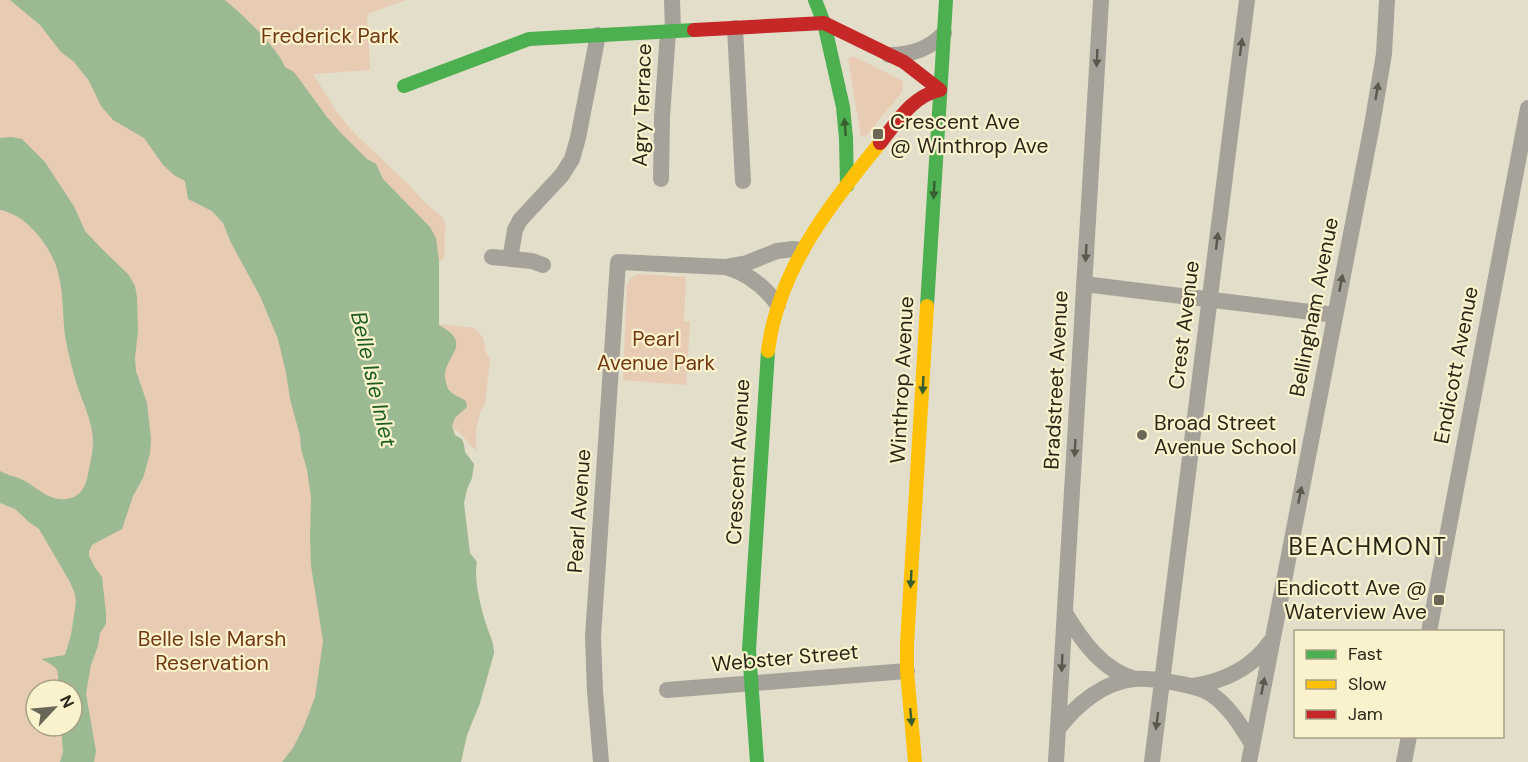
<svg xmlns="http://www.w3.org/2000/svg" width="1528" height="762" font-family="'DM Sans',sans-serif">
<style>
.green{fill:#e8cbb3;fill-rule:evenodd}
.water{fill:#9bba93}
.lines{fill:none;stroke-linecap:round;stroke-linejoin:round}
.street{stroke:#a6a29a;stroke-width:16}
.fast{stroke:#4caf50;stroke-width:14}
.slow{stroke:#ffc107;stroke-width:14}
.jam{stroke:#c62828;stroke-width:14}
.oneway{fill:#5c584d}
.oneway2{fill:#385d2f}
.poi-dot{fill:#6a6757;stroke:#faf2cd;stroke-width:2}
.labels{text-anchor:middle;stroke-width:4.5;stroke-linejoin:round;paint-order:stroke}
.park-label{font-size:21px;fill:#703812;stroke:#faf2cd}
.street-label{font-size:21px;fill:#2a2719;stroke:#faf2cd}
.poi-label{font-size:21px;fill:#2a2719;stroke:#faf2cd;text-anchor:start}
.water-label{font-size:22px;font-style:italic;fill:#1b5e20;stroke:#faf2cd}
.quarter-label{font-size:24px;letter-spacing:1.5px;fill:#2a2719;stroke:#faf2cd}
</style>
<rect width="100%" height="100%" fill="#e2deca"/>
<path class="green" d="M0,0H406L367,14L370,70L313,74L337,112L352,131L410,186L424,202L443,218L446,227C443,237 446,247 444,258L439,262V324L474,328L483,337L486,352L490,359L485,404L480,412L476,430V451L459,432L452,428L455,435L462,439L464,445L465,452L474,464L472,478L467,489L464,503L470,553L477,562C473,581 481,611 488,630C491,638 494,644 494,653L480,703L467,735L461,762H0ZM36,690H72V726H36Z
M853,56L903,81L902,92L866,136L861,137L848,59Z
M638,274L686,277L684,321L690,322L686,385L623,380L627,285L631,278Z"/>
<path class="water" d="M10,0H225C241,13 278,48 285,67L294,72L327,117L341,133L367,159L376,164L383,179L430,227L436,238L439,261V325C478,346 438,358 446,382C447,386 447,388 450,391C454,396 461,397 466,401L467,407L455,418L452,426L455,435L462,439L464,445L465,452L474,464L472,478L467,489L464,503L470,553L477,562C473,580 482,612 488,630C491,638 494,644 494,653L480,703L467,735L461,762H282L293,748L304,726L315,697L323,641L311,566L310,537L311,497L307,470L301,449L300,436L290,399L286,373L278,339L260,296L231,243L223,223L212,211L188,199L185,181L174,175L163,165L144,138L113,120L101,106L89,81L74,62L61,52L40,25Z
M11,137L22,139L45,162L75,208L85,231L103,250L128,274L135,286L137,297L138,331L135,358L136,371L147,403L151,439L150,454L143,478L133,496L122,529L92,545L89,551V555L94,566L102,577L106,613V624L100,633L98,646L91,665L86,694L96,751L94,762H60L63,752L61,726H72V690H58C58,669 61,669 41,659L65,655L71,635L76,602L75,594L70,582L39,529L29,522L15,509L0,503V471C7,475 14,476 21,479C38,487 50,504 71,498C82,495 86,484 88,474C90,463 93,453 93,442C93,422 83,404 77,385C72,369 68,352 65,336C62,312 64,286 55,263C48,246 34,227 18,217C13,214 7,212 2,210H0V138Z"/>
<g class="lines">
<path class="street" d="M672,0L673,31
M735,28L743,181
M889,55C910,55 930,49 944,33
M661,179L662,117L668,32
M492,257L532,261L543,265
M510,259L515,230L520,220L562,175L572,159L578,138L598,35
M726,267C747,273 765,287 778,305
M1084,284L1335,315
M1065,613C1082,641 1102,670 1135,679
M1429,632L1528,108
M1193,686C1224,681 1252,668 1270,642
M667,690L907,671
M1058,729C1076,705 1103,682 1134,679C1146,678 1159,680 1171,682C1185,685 1198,686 1211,694C1229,706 1241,726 1252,744
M601,762L595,691L593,637L618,262L725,267L747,263L777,251L793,249L802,250
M1056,762L1101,0
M1152,762L1247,0
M1249,762L1372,125L1384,54L1387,0
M1404,762L1409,736"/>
<path class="fast" d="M815,0L824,23L843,107L846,138L847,186
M404,86L529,39L694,30
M927,306L946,0
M757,762L749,650L768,351"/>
<path class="slow" d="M768,351C778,270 830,204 880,143
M915,762L907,671V644L927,306"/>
<path class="jam" d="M694,30L824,23L904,62L940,90
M880,143C897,122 912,96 940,90"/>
</g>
<defs><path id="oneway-solid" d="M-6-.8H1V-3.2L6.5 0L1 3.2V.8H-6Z" transform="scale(1.5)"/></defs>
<g class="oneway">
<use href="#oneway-solid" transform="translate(1241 47) rotate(-83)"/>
<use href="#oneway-solid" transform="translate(1097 58) rotate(93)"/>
<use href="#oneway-solid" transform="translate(1377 91) rotate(-80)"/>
<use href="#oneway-solid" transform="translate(1217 241) rotate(-83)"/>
<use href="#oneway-solid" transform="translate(1086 253) rotate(93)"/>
<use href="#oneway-solid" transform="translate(1341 283) rotate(-79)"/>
<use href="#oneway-solid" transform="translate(1075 448) rotate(93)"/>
<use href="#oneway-solid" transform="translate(1300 495) rotate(-79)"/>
<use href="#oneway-solid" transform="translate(1062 663) rotate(93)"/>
<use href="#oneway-solid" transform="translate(1263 686) rotate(-79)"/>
<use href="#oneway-solid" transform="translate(1157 721) rotate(97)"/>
</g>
<g class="oneway2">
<use href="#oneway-solid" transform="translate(845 127) rotate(-95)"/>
<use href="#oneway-solid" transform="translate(934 190) rotate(93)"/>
<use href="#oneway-solid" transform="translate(923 385) rotate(93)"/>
<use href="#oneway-solid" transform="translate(911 579) rotate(93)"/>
<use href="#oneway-solid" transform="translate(911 717) rotate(85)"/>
</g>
<g class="poi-dot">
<rect x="872" y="128" width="12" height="12" rx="3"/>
<circle cx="1142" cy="435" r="6"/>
<rect x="1433" y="594" width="12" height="12" rx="3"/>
</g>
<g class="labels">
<g class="park-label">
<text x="330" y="43">Frederick Park</text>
<text x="656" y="346">Pearl<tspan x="656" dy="24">Avenue Park</tspan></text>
<text x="212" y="646">Belle Isle Marsh<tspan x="212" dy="24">Reservation</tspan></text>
</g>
<g class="street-label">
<text transform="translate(642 105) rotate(-88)" y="7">Agry Terrace</text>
<text transform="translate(1314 307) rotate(-79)" y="7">Bellingham Avenue</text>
<text transform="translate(1184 325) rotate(-83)" y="7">Crest Avenue</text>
<text transform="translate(1456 365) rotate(-79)" y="7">Endicott Avenue</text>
<text transform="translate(902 380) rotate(-87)" y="7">Winthrop Avenue</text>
<text transform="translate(1056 380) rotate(-87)" y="7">Bradstreet Avenue</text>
<text transform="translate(738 462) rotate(-87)" y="7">Crescent Avenue</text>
<text transform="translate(579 511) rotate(-86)" y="7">Pearl Avenue</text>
<text transform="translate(785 658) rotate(-5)" y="7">Webster Street</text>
</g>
<g class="poi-label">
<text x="890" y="129">Crescent Ave<tspan x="890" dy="24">@ Winthrop Ave</tspan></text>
<text x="1154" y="430">Broad Street<tspan x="1154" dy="24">Avenue School</tspan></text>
<text x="1427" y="595" text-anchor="end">Endicott Ave @<tspan x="1427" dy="24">Waterview Ave</tspan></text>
</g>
<g class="water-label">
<text transform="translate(374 379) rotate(77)" y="8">Belle Isle Inlet</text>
</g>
<g class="quarter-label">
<text x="1368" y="555">BEACHMONT</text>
</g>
</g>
<rect x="1294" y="630" width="210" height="108" fill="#faf2cd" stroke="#a7a185" stroke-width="1.5"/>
<rect x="1306" y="650" width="30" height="9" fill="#4caf50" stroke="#a7a185" stroke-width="1.5"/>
<text x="1348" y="660" font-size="18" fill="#2a2719">Fast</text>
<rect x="1306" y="680" width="30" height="9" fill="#ffc107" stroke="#a7a185" stroke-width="1.5"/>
<text x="1348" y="690" font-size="18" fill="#2a2719">Slow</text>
<rect x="1306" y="710" width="30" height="9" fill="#c62828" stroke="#a7a185" stroke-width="1.5"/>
<text x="1348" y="720" font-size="18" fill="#2a2719">Jam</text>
<g transform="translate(54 708) rotate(64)"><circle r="28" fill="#faf2cd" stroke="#a7a185" stroke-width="1.5"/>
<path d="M0-4.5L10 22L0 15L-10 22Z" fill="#6a6757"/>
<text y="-9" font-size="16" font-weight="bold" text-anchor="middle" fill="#2a2719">N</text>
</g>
</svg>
